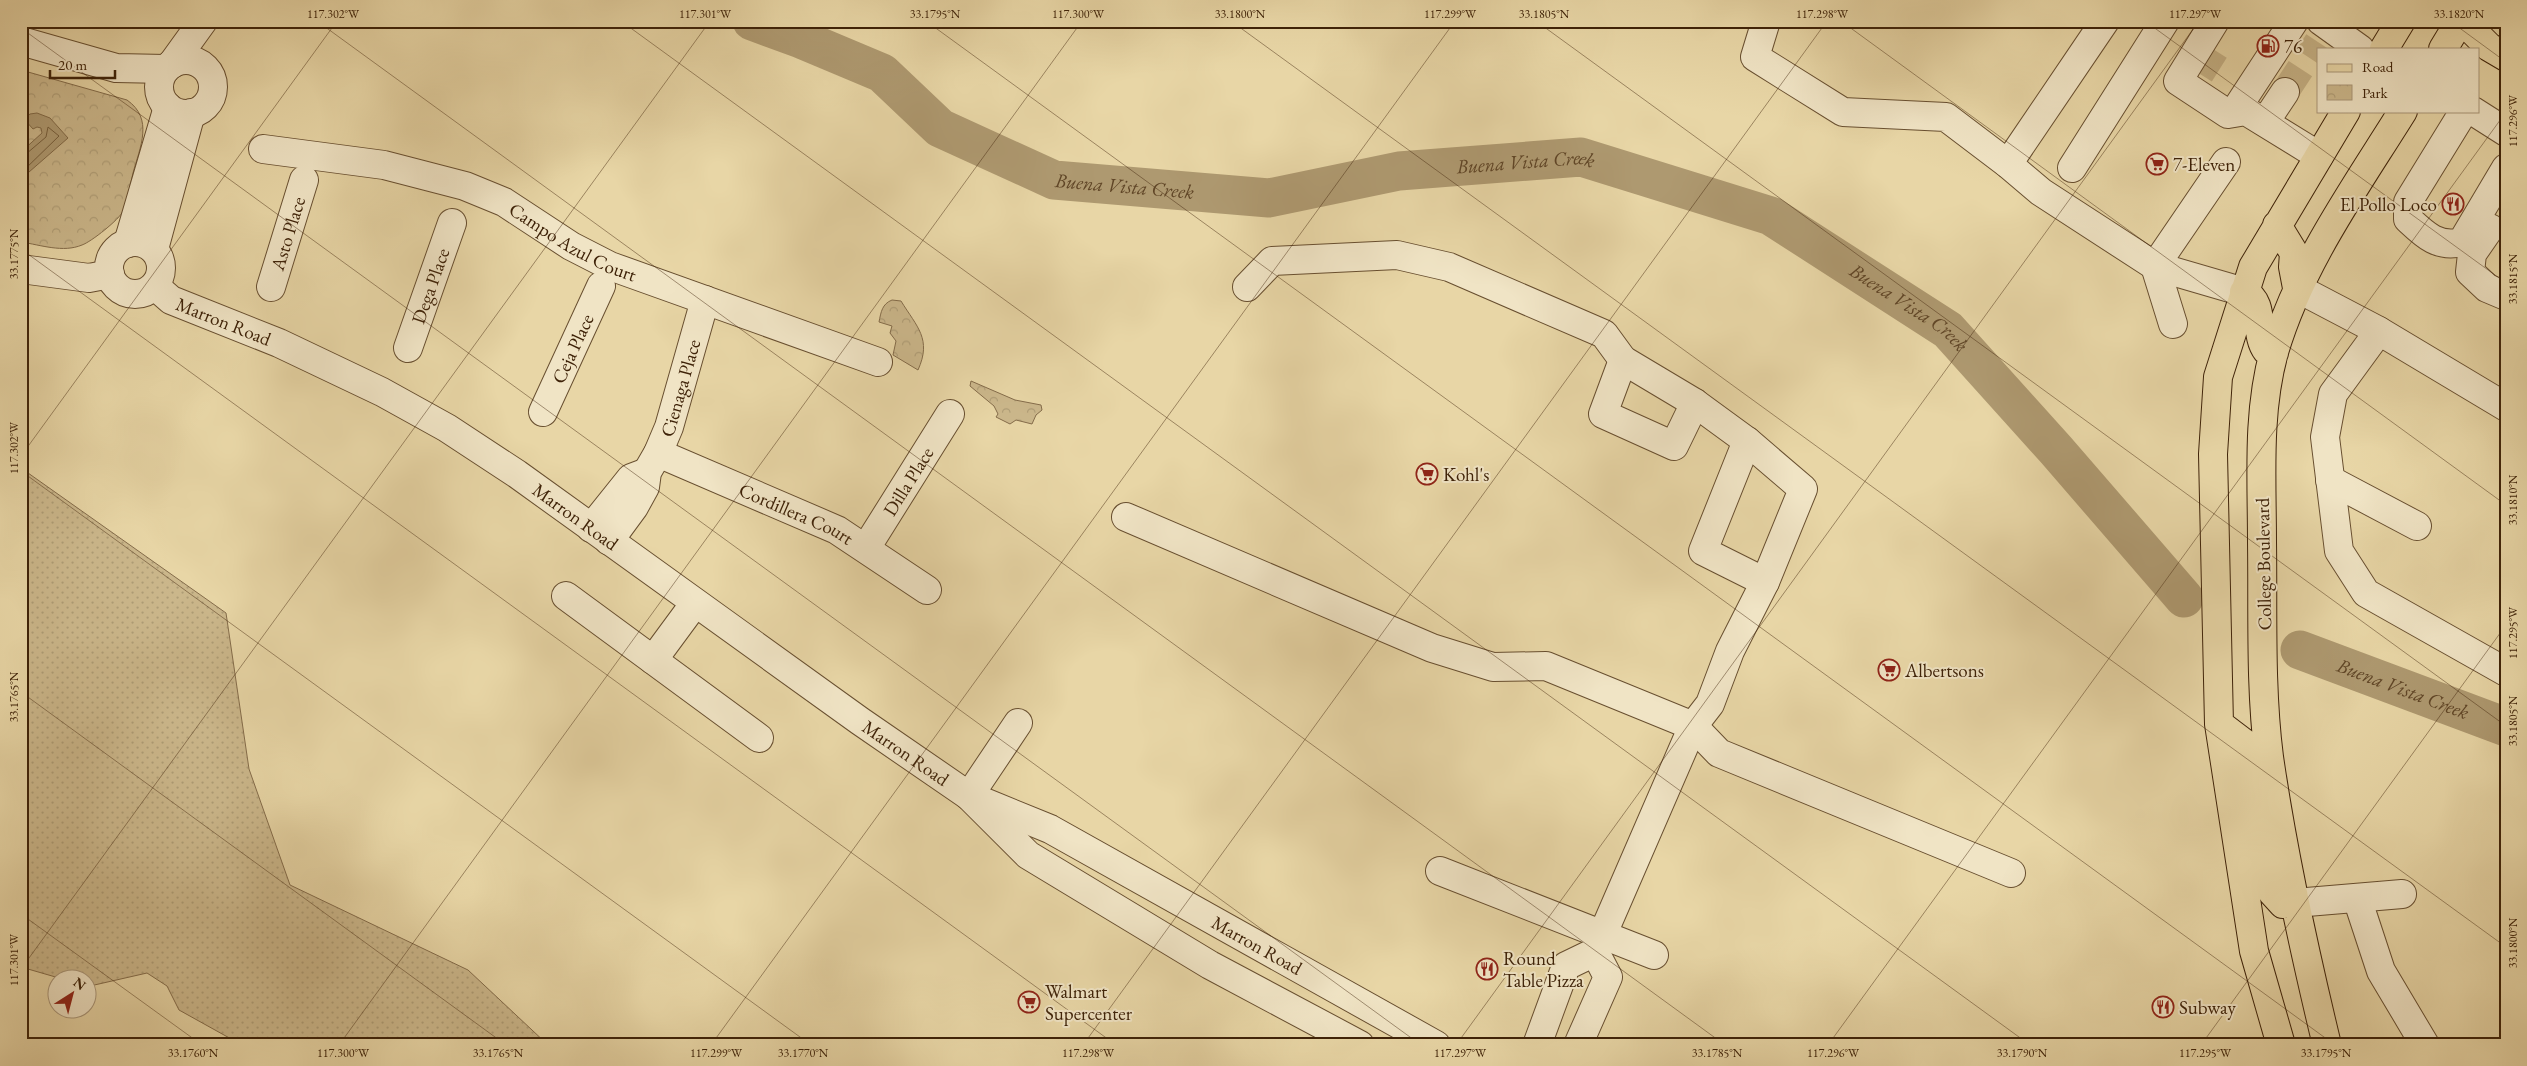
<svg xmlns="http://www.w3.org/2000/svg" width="2527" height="1066" font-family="'EB Garamond',serif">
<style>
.grass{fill:url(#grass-dots);stroke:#846c4a}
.park{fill:url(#park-crowns);stroke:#846c4a}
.water{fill:#ae9970;stroke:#816946}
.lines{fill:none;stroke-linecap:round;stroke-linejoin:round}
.shore{stroke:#765e3c;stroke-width:1}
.river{stroke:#ae9970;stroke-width:39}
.minor-tunnel{stroke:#c6b286;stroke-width:28;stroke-dasharray:28 14;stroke-linecap:butt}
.minor-casing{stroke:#684f30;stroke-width:30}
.major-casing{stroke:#3e2208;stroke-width:30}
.minor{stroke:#f0e4c5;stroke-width:28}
.major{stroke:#e8d6a6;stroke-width:28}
.ticks{fill:none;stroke:#3e2208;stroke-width:1;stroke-opacity:0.45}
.labels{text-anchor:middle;stroke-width:4;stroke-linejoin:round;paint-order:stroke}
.poi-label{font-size:19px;fill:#3e2208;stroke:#f0e4c5;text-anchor:start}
.street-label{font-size:19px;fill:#3e2208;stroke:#f0e4c5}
.water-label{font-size:20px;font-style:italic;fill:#604627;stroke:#f0e4c5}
.neatline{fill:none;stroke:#3e2208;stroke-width:2}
.ticks-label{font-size:12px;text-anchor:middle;fill:#3e2208}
</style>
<defs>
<pattern id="grass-dots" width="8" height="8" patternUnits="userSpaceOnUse" patternTransform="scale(1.25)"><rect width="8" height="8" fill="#cbb78b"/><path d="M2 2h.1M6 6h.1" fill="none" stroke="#af9d76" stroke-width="1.8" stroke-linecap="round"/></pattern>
<pattern id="park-crowns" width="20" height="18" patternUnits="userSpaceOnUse" patternTransform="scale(1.25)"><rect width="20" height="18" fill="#cbb78b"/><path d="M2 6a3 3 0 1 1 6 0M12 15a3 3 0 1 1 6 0" fill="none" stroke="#af9d76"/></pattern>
</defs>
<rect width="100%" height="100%" fill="#e8d6a6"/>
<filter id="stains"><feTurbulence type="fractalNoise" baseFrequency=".004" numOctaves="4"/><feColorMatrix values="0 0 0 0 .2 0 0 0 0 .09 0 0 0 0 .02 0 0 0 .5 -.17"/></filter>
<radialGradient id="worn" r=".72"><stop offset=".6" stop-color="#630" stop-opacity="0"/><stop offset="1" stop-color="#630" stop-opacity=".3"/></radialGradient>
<path class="grass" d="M21,468L226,613L249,769L290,885L468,970L548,1045H242L179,1010L167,986L147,973L90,986H88V978H59L21,967Z"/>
<path class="park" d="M21,70L127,100C154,119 140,147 133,173C130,185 128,199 123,211C120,219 91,242 82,245C63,253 41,245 21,242Z
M892,300L901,301C917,327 932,339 918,370L893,355L896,341L890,333L892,326L879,322C881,312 882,304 892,300Z
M971,381L1015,400L1041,405L1042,410L1036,415L1032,424L1016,420L1010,424L996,417L998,414L994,406L970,386Z"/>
<path class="water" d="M37,113L50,118L68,138L21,179V152L42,133L41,128L37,127L33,129L24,119L30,114Z"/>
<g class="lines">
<path class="shore" d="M21,156L26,154L46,137L48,127L59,136L21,173"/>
<g class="river">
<path id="s1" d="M752,21L801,39L882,73L940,128L1054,180L1269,198L1399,171L1581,157L1771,216L1948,330L2056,450L2184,598"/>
<path id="s2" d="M2300,650L2506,727"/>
</g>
<path class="minor-tunnel" d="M2200,74L2222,39
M2285,92L2318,42"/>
<g class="minor-casing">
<g id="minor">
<path d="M1766,21L1755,57L1843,112L1946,117L2008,164L2041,192L2155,266L2244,292"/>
<path d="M2215,21L2178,81L2228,114L2246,111L2319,156"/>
<path d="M2321,21L2360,49"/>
<path d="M21,41L116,68L166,69"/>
<circle cx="186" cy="87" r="27"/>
<path d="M172,64L203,21"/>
<path d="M2235,111L2294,21"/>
<path d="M2464,111L2408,202V219C2425,235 2438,248 2462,242L2506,168"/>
<path d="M2473,111L2506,132"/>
<path d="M2265,122L2285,92"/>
<path id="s3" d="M263,149L384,165L465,186L504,202L571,246L610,266L878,362"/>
<path d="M2008,164L2105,21"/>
<path d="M2072,168L2165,21"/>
<path d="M2490,228L2472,254L2470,272L2487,288L2506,296"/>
<circle cx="135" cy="268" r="26"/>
<path d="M128,243L168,107"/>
<path d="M154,249L191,113"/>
<path d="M21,269L89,278L110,274"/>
<path id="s4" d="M155,286L171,300L279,343L382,392L447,428L517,474L860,721L969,796L1028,855L1210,965L1360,1045"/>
<path id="s5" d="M271,287L304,180"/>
<path d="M1247,287L1272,261L1397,255L1449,267L1604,334L1623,360L1695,403L1747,441L1803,489L1765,582L1730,651L1710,704L1693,726L1595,952"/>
<path d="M2297,288L2379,331L2506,407"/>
<path d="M2173,324L2155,266L2226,162"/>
<path d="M2379,331L2333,394L2325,437L2339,551L2366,593L2506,672"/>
<path id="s6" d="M408,348L452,223"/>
<path d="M1623,360L1603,414L1674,446L1695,403"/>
<path id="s7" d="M543,412L601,286"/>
<path d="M1747,441L1703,551L1765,582"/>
<path id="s8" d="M658,453L837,530L927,590"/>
<path d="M2330,480L2417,526"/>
<path d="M1126,517L1432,648L1493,667L1546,666L1693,726L1719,753L2011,873"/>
<path d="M591,528L631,478L647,472"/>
<path id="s9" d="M609,541L634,507L645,487L647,472L658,453L669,427L705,300"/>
<path id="s10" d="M866,548L950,414"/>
<path d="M566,596L759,738"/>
<path d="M653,660L695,603"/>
<path d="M969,796L1018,723"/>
<path id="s11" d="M979,800L1050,829L1436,1045"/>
<path d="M1440,871L1654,955"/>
<path d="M2357,898L2381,971L2425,1045"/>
<path d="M2295,903L2402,894"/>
<path d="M1537,1045L1566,966L1595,952L1608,977L1578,1045"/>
</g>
</g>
<g class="major-casing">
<path id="major" d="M2463,21L2489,47L2506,57
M2384,49L2401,21
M2443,49L2460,21
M2277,225L2294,253L2293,267L2297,288
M2244,292C2267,304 2253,333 2267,351L2274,353
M2219,724L2244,743L2272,892L2283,904L2295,903
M2281,1045L2254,951L2219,724L2213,454L2218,377L2253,267L2346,111
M2327,1045C2304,950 2283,854 2269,757C2260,687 2263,612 2262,542C2262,479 2257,413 2274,352C2300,264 2355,188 2403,111"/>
</g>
<use href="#minor" class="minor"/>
<use href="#major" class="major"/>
</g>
<path class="ticks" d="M317,21L1725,1045M621,21L2030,1045M926,21L2335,1045M1231,21L2506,947M1536,21L2506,726M1841,21L2506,505M2145,21L2506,283M2450,21L2506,62M21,28L1421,1045M21,249L1116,1045M21,456L337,21M21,471L811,1045M21,692L506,1045M21,914L202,1045M21,969L710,21M339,1045L1082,21M711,1045L1455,21M1083,1045L1827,21M1456,1045L2199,21M1828,1045L2506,112M2201,1045L2506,625"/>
<defs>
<g id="fuel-ring" transform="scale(1.125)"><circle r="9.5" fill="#f0e4c5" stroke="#8f2418" stroke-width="1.5"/><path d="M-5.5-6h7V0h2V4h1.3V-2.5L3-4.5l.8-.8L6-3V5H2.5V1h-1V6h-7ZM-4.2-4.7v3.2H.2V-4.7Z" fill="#8f2418"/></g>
<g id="supermarket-ring" transform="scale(1.125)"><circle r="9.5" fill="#f0e4c5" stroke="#8f2418" stroke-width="1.5"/><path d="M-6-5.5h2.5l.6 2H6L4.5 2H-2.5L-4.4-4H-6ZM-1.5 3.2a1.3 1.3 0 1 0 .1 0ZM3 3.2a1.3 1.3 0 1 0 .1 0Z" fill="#8f2418"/></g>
<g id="restaurant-ring" transform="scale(1.125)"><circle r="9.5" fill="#f0e4c5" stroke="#8f2418" stroke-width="1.5"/><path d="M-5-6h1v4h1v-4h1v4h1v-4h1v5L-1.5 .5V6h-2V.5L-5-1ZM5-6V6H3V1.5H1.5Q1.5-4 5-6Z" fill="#8f2418"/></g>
</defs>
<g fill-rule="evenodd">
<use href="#fuel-ring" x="2268" y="46"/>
<use href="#supermarket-ring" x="2157" y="164"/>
<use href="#restaurant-ring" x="2453" y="204"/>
<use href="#supermarket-ring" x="1427" y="474"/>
<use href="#supermarket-ring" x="1889" y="670"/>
<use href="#restaurant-ring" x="1487" y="969"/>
<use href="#supermarket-ring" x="1029" y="1002"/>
<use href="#restaurant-ring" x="2163" y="1007"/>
</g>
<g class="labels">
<g class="poi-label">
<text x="2284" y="53">76</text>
<text x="2173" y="171">7-Eleven</text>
<text x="2437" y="211" text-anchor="end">El Pollo Loco</text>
<text x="1443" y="481">Kohl's</text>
<text x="1905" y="677">Albertsons</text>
<text x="1503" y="965">Round<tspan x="1503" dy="22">Table Pizza</tspan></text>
<text x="1045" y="998">Walmart<tspan x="1045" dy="22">Supercenter</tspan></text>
<text x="2179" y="1014">Subway</text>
</g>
<g class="street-label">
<text dy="7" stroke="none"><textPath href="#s5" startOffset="56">Asto Place</textPath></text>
<text dy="7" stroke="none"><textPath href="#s3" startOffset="328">Campo Azul Court</textPath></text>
<text dy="7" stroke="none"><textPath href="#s6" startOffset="66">Dega Place</textPath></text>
<text dy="7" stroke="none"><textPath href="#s4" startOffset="78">Marron Road</textPath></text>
<text dy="7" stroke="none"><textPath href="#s7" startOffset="70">Ceja Place</textPath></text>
<text dy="7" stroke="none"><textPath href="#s9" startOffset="171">Cienaga Place</textPath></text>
<text dy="7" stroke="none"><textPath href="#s10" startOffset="79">Dilla Place</textPath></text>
<text dy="7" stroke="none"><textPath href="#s8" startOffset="151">Cordillera Court</textPath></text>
<text dy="7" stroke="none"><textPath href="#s4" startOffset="482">Marron Road</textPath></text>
<text transform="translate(2263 564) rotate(-91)" y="7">College Boulevard</text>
<text dy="7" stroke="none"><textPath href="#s4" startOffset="888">Marron Road</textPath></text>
<text dy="7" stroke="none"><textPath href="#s11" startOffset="314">Marron Road</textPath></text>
</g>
<g class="water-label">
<text dy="7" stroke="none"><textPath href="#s1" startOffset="821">Buena Vista Creek</textPath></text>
<text dy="7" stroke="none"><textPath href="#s1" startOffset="416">Buena Vista Creek</textPath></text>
<text dy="7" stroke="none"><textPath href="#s1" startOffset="1241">Buena Vista Creek</textPath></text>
<text dy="7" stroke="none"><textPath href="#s2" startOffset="110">Buena Vista Creek</textPath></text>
</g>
</g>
<rect width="2527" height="1066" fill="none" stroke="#e8d6a6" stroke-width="55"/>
<rect x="2317" y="48" width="162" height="65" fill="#f0e4c5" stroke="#a99679"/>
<rect x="2327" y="64" width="25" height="8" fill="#e8d6a6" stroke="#a99679"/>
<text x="2362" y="72" font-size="15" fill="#3e2208">Road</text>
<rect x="2327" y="85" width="25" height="15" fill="url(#park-crowns)" stroke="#a99679"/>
<text x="2362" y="98" font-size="15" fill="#3e2208">Park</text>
<g transform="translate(72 994) rotate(36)"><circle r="24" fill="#f0e4c5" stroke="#a99679"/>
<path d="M0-4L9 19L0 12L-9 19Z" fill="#8f2418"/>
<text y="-8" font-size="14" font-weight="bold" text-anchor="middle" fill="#3e2208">N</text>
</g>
<path d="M50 70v8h65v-8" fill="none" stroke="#3e2208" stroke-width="2.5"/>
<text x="58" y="70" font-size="15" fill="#3e2208" stroke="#f0e4c5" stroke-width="4" paint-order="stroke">20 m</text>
<rect x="28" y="28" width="2472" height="1010" class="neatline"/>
<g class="ticks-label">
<text x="333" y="18">117.302°W</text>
<text x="705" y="18">117.301°W</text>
<text x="935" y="18">33.1795°N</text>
<text x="1078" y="18">117.300°W</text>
<text x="1240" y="18">33.1800°N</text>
<text x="1450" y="18">117.299°W</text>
<text x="1544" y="18">33.1805°N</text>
<text x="1822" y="18">117.298°W</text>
<text x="2195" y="18">117.297°W</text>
<text x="2459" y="18">33.1820°N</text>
<text transform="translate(2513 121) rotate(-90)" y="4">117.296°W</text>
<text transform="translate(14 254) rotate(-90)" y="4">33.1775°N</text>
<text transform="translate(2513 279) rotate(-90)" y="4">33.1815°N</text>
<text transform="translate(14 448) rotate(-90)" y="4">117.302°W</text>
<text transform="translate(2513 500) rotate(-90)" y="4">33.1810°N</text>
<text transform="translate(2513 633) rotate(-90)" y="4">117.295°W</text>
<text transform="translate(14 697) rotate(-90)" y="4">33.1765°N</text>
<text transform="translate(2513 721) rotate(-90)" y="4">33.1805°N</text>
<text transform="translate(2513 943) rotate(-90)" y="4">33.1800°N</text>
<text transform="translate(14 960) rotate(-90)" y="4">117.301°W</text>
<text x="193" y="1057">33.1760°N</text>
<text x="343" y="1057">117.300°W</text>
<text x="498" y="1057">33.1765°N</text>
<text x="716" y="1057">117.299°W</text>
<text x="803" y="1057">33.1770°N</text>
<text x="1088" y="1057">117.298°W</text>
<text x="1460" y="1057">117.297°W</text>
<text x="1717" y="1057">33.1785°N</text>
<text x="1833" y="1057">117.296°W</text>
<text x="2022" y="1057">33.1790°N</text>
<text x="2205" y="1057">117.295°W</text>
<text x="2326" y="1057">33.1795°N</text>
</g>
<rect width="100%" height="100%" filter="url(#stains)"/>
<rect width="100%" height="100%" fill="url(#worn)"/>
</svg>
